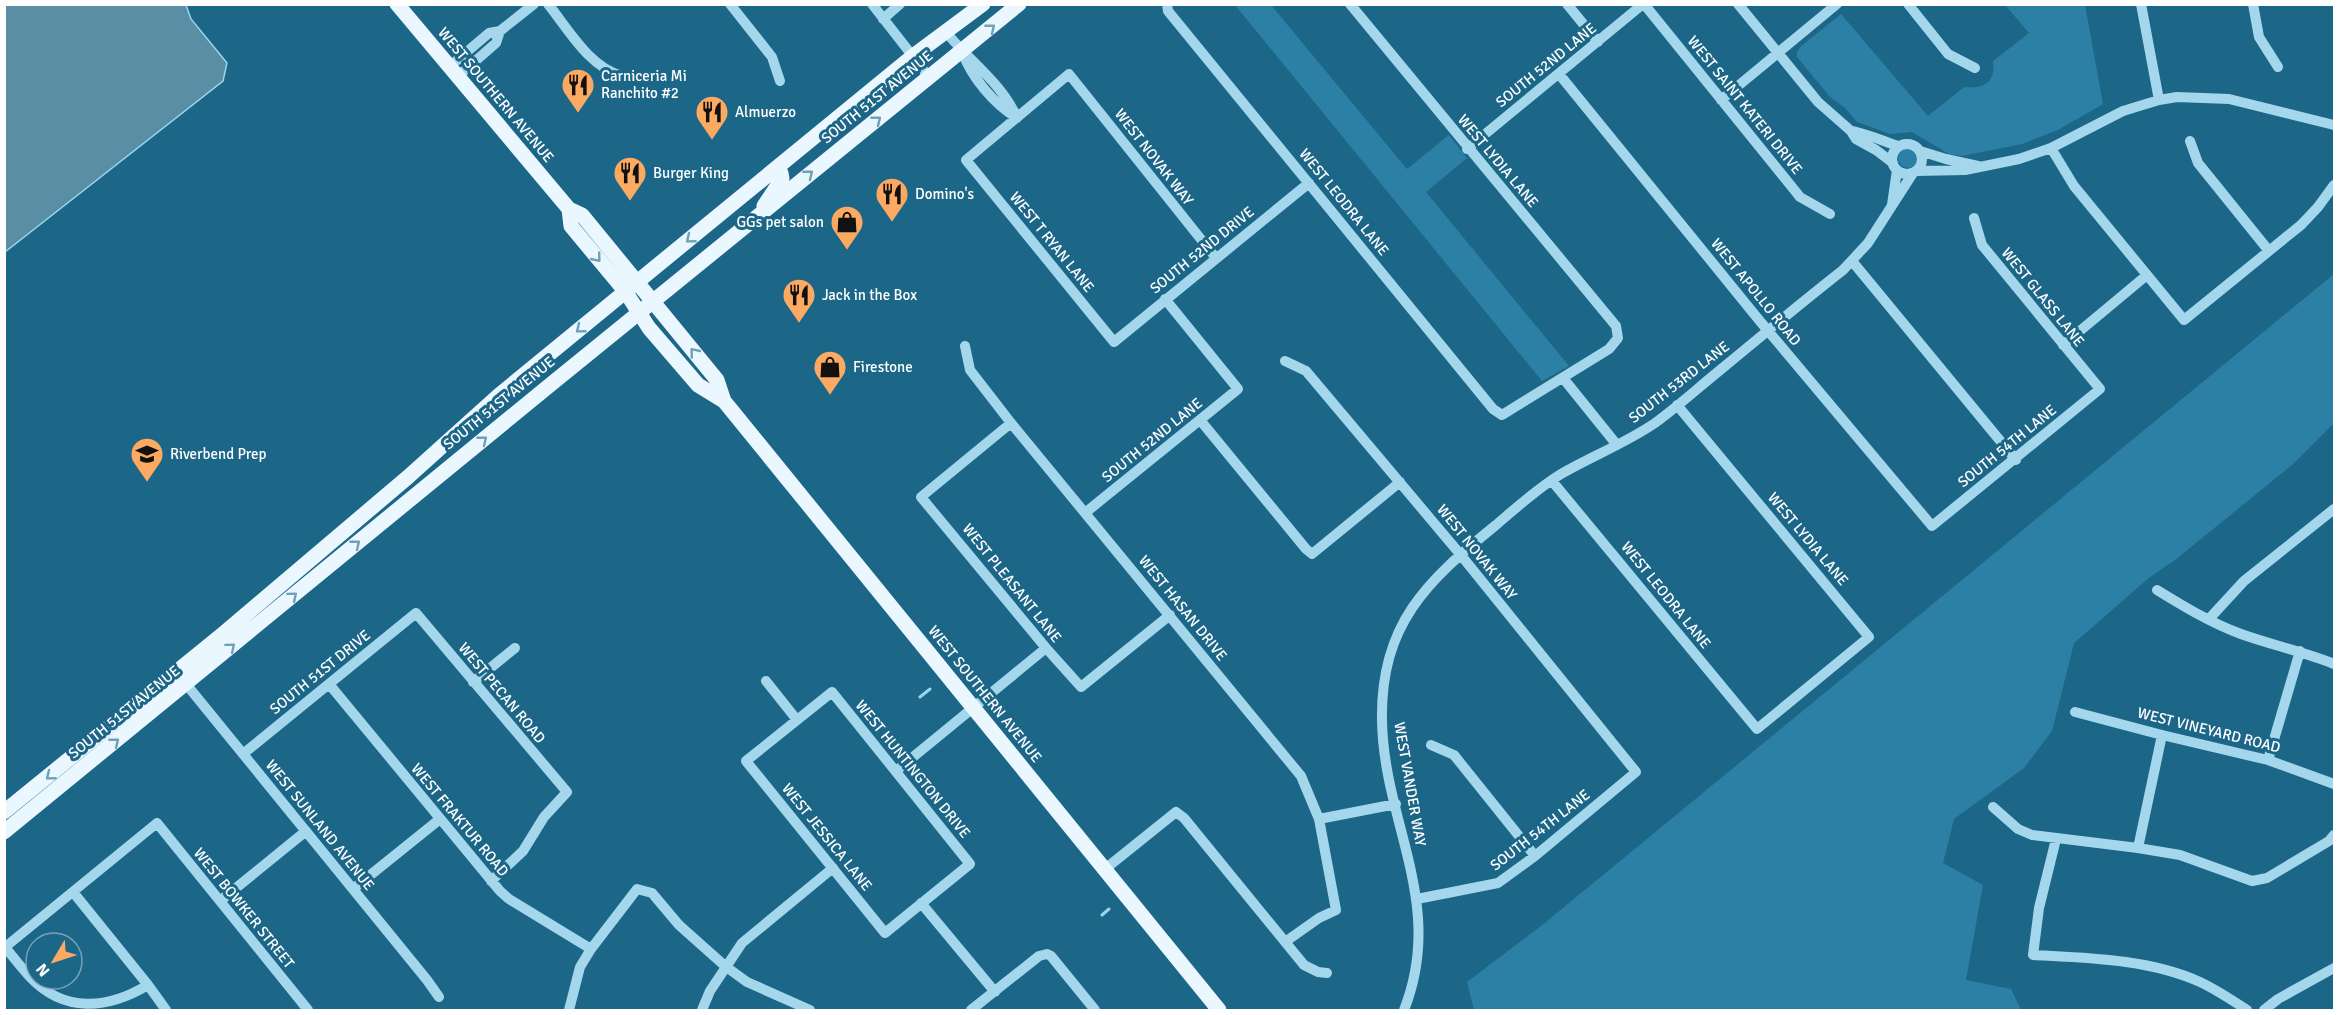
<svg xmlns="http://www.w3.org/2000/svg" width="2339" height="1015" font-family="Signika,sans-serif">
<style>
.green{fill:#2c80a5}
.water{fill:#5a8ea5;stroke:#98d5ee;stroke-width:1.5}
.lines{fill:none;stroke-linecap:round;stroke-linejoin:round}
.stream{stroke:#98d5ee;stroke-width:3}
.minor{stroke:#a5d7ec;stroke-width:10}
.major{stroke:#eaf7ff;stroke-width:15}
.oneway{stroke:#6ea0b8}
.labels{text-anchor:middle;stroke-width:6;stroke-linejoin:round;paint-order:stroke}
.street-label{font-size:15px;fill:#fff;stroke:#1c6688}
.poi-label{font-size:15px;fill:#fff;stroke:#1c6688;text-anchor:start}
</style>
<rect width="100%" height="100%" fill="#1c6688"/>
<path class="green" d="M1235,5H1271L1407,169L1449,135L1467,158L1426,192L1569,366L1542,381Z
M2007,5H2085L2103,104L2058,130L2022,144L1962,156L1949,154L1912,132L1890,134L1857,122L1845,108L1830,97L1797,57V52L1800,47L1841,14L1928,116L1964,87C1983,89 1996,83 1993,61L2029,33L2006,6Z
M1898 158a10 10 0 1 1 20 0a10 10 0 1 1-20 0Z
M2334,274V423L2292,465L2175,560L2150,577L2074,643L2052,731L2024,768L1954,819L1943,863L1983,885L1966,980L2011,989L2021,1010H1474L1467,982L1541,926Z"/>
<path class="water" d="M5,4L186,5L191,19L227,63L223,81L5,252Z"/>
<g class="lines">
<path class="stream" d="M920,697L930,689
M1102,915L1109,909"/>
<path class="minor" d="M548,4C569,30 589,67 622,76
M730,4L772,57L780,81
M872,4L929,77
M1167,4L1168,11L1493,409L1502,415L1609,349L1618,338L1616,326L1350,4
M1567,4L1598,42
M1644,4L1800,197L1830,214
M1738,4L1818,102L1851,131L1856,139L1876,150L1893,163
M1908,4L1948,54L1975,68
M2141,4L2159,100
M2253,4L2259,37L2278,67
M883,19L900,4
M946,32C969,61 1002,83 1017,118
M962,51C971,77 994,104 1017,118
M449,67L489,33L500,31L534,4
M1559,74L1759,320L1932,526L2100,389L1982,245L1974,218
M457,77L496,43L500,31
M1721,100L1837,4
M1851,131C1862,132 1886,142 1898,146
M2190,141L2198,163L2269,251
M1892 159a15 15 0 1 1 30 0a15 15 0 1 1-30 0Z
M2051,148L2074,186L2184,320L2301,225L2318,207L2334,185
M1467,149L1643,4
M1920,151L1946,159L1978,166
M1916,171L1965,170L2019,159L2051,148L2123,111L2159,100L2177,97L2229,99L2334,125
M1892,205L1897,170
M1216,258L1069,74L966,160L1114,342L1309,183
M1852,261L2016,460
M2063,345L2147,275
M965,346L970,370L1011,423L1301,776L1319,819L1336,910L1319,918L1285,942
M1285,361L1306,371L1460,554L1636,772L1535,856L1498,883L1417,899
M1563,378L1617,445
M1200,420L1306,549L1312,554L1400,482
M1011,423L921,497L1046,648L1081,687L1170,615
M1552,481L1757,729L1869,637L1677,405
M1085,513L1238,389L1165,299
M2157,590C2183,606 2211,623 2241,634C2272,645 2304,652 2334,664
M2209,619L2244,581L2334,509
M182,679L427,980L439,997
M766,681L797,720
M473,682L515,648
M329,684L500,891L509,899L591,949
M832,692L970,864L885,933L746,761Z
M2075,712L2162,735L2268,760L2334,784
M1431,745L1454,755L1535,856
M243,754L416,613L567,792L544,817L523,851L491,881
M2268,760L2300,651
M896,771L1046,648
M1993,807L2018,829L2032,835L2138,848L2180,855L2252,881L2267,878L2329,841L2334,835
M1319,819L1396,804
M2056,839L2039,908L2033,955C2088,958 2149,959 2200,982C2217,990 2232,1000 2247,1010
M2138,848L2162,735
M1105,869L1176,812L1184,818L1304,965L1318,972L1327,973
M353,889L440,819
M73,892L148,985L166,1010
M220,901L306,831
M921,903L995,992
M5,947C13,957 21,967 29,976C64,1014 108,1009 148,985
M4,948L157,823L308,1010
M569,1010L580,967L591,949L637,889L652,893L679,925L725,966L747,982L810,1010
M702,1010L710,991L742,943L833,868
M971,1010L1039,956L1047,954L1051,956L1095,1010
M1404,1010C1446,904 1384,824 1382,721C1380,624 1427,581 1496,525C1517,507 1538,488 1561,474C1592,456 1626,443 1655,423C1677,407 1698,388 1719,371C1760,337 1801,303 1843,270L1868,243L1913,173
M2264,1010L2278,999L2334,968"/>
<path class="major" d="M397,4L569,209L582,215L717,380L724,401
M764,206L782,179L781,173L776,169
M569,209L571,226L625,291L649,328L698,385L724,401L1219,1010
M4,812L224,633L408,477L498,396L913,56L983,4
M4,832L550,385L1019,4"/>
</g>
<defs><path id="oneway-chevron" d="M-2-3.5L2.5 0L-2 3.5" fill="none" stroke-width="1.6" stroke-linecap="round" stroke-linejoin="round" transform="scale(1.5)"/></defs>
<g class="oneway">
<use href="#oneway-chevron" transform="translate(991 28) rotate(-39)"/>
<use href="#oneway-chevron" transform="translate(877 120) rotate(-39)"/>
<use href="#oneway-chevron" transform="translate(809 174) rotate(-39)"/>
<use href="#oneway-chevron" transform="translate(690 239) rotate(141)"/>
<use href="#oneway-chevron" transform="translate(597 258) rotate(51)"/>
<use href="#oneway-chevron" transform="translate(580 329) rotate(141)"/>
<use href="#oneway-chevron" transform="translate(694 352) rotate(-129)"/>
<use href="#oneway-chevron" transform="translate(483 440) rotate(-39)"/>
<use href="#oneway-chevron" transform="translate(356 544) rotate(-39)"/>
<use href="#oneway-chevron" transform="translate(293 596) rotate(-40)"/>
<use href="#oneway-chevron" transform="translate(231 647) rotate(-40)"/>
<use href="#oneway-chevron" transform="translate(115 742) rotate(-39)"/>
<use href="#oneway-chevron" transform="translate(50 776) rotate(141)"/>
</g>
<defs>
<g id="restaurant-pin" transform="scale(1.725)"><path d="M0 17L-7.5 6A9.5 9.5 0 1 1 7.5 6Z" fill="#fca962" stroke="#1c6688"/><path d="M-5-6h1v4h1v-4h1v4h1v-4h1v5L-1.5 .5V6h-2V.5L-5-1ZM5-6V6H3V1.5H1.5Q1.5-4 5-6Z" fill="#111"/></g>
<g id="shop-pin" transform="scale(1.725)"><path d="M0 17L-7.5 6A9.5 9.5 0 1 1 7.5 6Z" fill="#fca962" stroke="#1c6688"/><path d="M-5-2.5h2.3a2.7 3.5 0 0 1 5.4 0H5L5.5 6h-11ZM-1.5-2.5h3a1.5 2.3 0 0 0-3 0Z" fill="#111"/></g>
<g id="school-pin" transform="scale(1.725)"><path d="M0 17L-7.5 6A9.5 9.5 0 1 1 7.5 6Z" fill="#fca962" stroke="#1c6688"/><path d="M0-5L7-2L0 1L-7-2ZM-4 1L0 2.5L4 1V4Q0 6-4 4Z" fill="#111"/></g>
</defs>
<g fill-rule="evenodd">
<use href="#restaurant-pin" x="578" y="85"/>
<use href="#restaurant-pin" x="712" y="112"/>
<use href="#restaurant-pin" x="630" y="173"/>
<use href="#restaurant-pin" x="892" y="194"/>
<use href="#shop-pin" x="847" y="222"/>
<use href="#restaurant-pin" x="799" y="295"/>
<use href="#shop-pin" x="830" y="367"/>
<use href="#school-pin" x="147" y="454"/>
</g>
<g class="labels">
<g class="street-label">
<text transform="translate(1546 65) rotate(-39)" y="5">SOUTH 52ND LANE</text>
<text transform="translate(496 95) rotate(50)" y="5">WEST SOUTHERN AVENUE</text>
<text transform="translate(877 97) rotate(-39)" y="5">SOUTH 51ST AVENUE</text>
<text transform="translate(1745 105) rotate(51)" y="5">WEST SAINT KATERI DRIVE</text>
<text transform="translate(1154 157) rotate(52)" y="5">WEST NOVAK WAY</text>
<text transform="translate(1498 161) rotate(50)" y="5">WEST LYDIA LANE</text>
<text transform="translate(1344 202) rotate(51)" y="5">WEST LEODRA LANE</text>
<text transform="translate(1052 242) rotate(51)" y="5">WEST T RYAN LANE</text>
<text transform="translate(1202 250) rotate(-39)" y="5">SOUTH 52ND DRIVE</text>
<text transform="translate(1756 292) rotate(51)" y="5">WEST APOLLO ROAD</text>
<text transform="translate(2043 297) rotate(51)" y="5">WEST GLASS LANE</text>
<text transform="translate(1679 382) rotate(-38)" y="5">SOUTH 53RD LANE</text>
<text transform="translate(499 403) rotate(-39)" y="5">SOUTH 51ST AVENUE</text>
<text transform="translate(1152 440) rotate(-39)" y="5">SOUTH 52ND LANE</text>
<text transform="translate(2007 446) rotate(-39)" y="5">SOUTH 54TH LANE</text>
<text transform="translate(1808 539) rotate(50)" y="5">WEST LYDIA LANE</text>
<text transform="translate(1477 552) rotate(51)" y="5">WEST NOVAK WAY</text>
<text transform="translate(1012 583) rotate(51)" y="5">WEST PLEASANT LANE</text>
<text transform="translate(1666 595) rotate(51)" y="5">WEST LEODRA LANE</text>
<text transform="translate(1183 608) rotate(51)" y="5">WEST HASAN DRIVE</text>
<text transform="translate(320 672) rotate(-39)" y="5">SOUTH 51ST DRIVE</text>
<text transform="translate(502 693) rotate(50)" y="5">WEST PECAN ROAD</text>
<text transform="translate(985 694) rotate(51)" y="5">WEST SOUTHERN AVENUE</text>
<text transform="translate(124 712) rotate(-39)" y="5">SOUTH 51ST AVENUE</text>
<text transform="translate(2209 730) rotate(14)" y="5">WEST VINEYARD ROAD</text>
<text transform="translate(913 769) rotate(51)" y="5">WEST HUNTINGTON DRIVE</text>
<text transform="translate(1410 784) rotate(80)" y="5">WEST VANDER WAY</text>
<text transform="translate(460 820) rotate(50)" y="5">WEST FRAKTUR ROAD</text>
<text transform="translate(320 825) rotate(51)" y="5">WEST SUNLAND AVENUE</text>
<text transform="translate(1540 830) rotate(-38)" y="5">SOUTH 54TH LANE</text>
<text transform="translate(827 837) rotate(51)" y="5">WEST JESSICA LANE</text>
<text transform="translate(244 908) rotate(51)" y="5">WEST BOWKER STREET</text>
</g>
<g class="poi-label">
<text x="601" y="81">Carniceria Mi<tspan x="601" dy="17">Ranchito #2</tspan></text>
<text x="735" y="117">Almuerzo</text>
<text x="653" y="178">Burger King</text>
<text x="915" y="199">Domino's</text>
<text x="824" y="227" text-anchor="end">GGs pet salon</text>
<text x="822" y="300">Jack in the Box</text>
<text x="853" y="372">Firestone</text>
<text x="170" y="459">Riverbend Prep</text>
</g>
</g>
<rect width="2339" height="1015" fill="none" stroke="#ffffff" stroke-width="12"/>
<g transform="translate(54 961) rotate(231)"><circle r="28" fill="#1c6688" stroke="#77a3b8" stroke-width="1.5"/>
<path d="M0-4.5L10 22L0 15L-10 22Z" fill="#fca962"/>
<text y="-9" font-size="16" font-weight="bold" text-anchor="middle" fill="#ffffff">N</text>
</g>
</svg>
